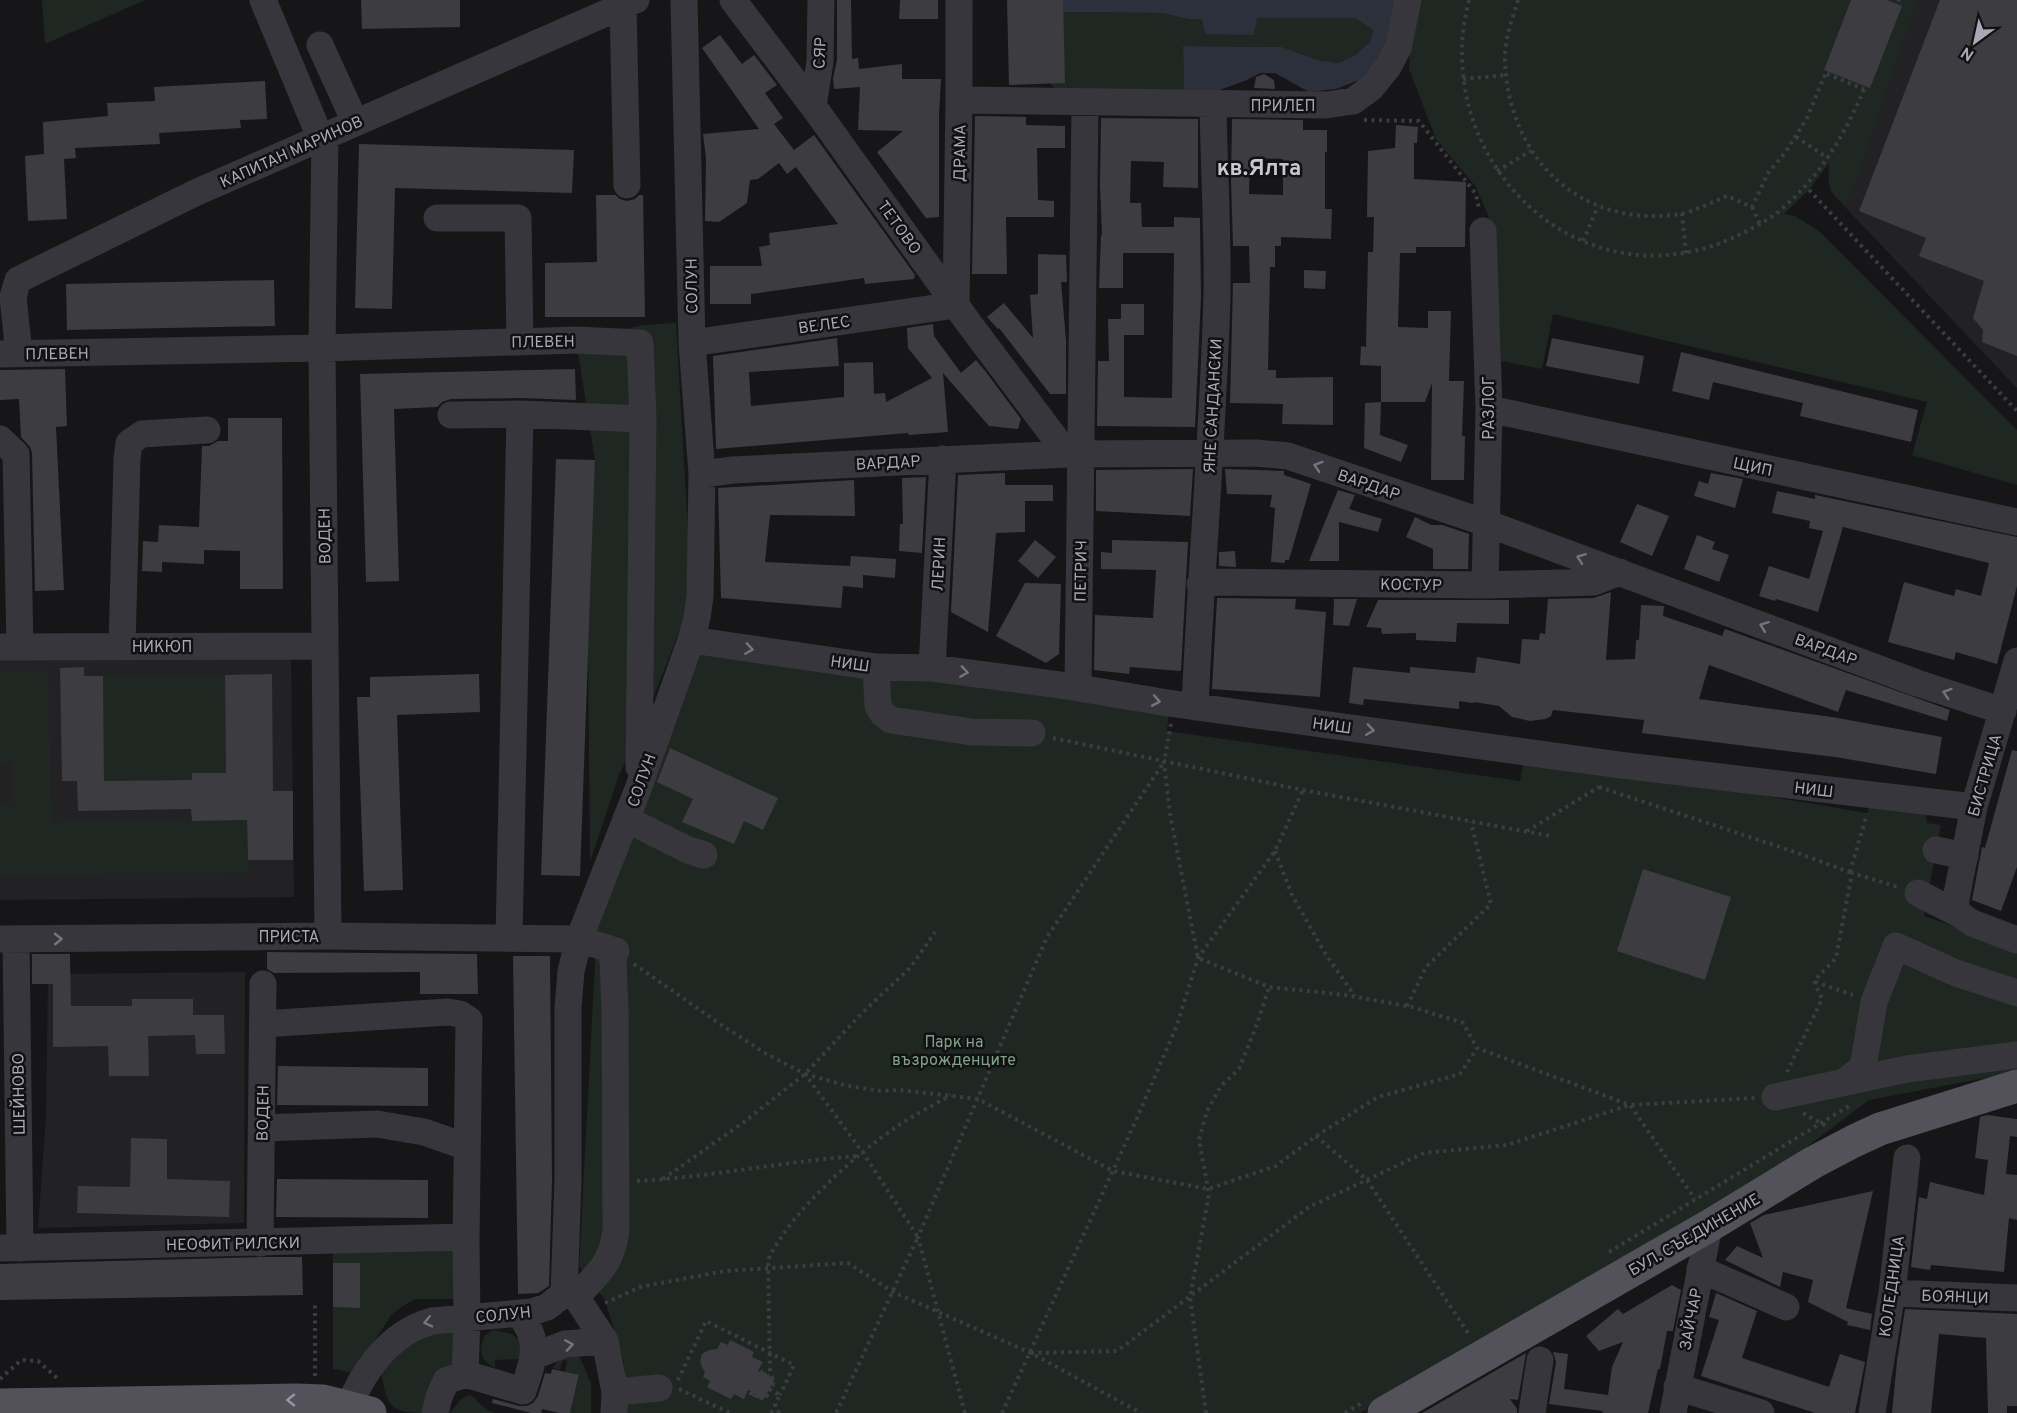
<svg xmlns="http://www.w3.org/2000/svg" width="2017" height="1413" font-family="Overpass,sans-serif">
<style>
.built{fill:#222124}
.green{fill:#1f2722}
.water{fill:#2c303a}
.building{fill:#3d3c41;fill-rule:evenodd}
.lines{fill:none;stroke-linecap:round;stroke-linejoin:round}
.path{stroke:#3c3c43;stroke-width:4;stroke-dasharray:3 4.5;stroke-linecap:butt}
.minor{stroke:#37363c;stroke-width:27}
.major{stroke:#53525a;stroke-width:33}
.oneway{stroke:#75757f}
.oneway2{stroke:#9797a4}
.labels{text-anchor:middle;stroke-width:5;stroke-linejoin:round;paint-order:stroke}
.street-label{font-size:16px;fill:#a8a8b6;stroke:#111012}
.park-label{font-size:16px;fill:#7fa18a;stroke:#111012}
.district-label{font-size:22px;font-weight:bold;fill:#c8c8d3;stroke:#111012}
</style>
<rect width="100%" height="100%" fill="#161517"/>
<path class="built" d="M1917,0H2017V388L1845,207Z
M291,654L294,897L0,900V657Z
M245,972L244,1223L38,1228L46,1116L48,974Z"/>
<path class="green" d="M42,0H145L45,44Z
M1418,0H1918L1846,207C1827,189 1828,188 1829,163L1809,190L1784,214L1795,216L1819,231L2017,430V485L1912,455L1927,402L1553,314L1542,369L1501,361L1495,232L1476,187L1436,139L1409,69L1410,37Z
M1063,12L1162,13L1188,19H1202L1205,34L1257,17L1355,18L1373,30L1370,42L1354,56L1338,63L1318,60L1282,47L1183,46L1184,93L1057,91L1050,83Z
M676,323L688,531L689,606L647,714L619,775L590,862L588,650L595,460L576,340L643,325Z
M699,652L931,680L1169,714L1167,731L1520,781L1525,755L1867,813L1872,799L1926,811L1927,823L1941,825L1924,916L2017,948V1072L1869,1100L1705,1224L1360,1413H627L624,1363L605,1300L579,1266L595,964L593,925Z
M0,671H49L51,822L247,820L248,873L0,875V803H13V763L0,762Z
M225,675L226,773H192V780L104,781L103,676Z
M333,1246L458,1247V1299H415L403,1306L392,1314L353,1373L333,1369V1307H360V1264L333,1263Z
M493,1330L512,1334L525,1345L527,1359L495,1360V1368C479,1358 479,1354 484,1336Z
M425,1331H459L458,1374L428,1413C391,1413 387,1408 381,1372L406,1341Z
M577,1351L591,1383V1413H570L579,1376L565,1372L567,1361L563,1360L560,1370L553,1368L560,1357Z
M470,1395C481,1402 483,1410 495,1413H450L461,1399Z"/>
<path class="water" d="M1063,0H1399L1384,52L1362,79L1336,89L1309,92L1275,73H1260L1247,80L1217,91L1184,93L1183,46L1282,47L1318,60L1338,63L1354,56L1370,42L1373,30L1355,18H1257L1254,35L1205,34L1202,19H1188L1162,13L1063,12Z"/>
<path class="building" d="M361,0H460V27L362,29Z
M837,0H851L852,59L858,58L859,69L902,64V79H941L939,115V217L926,218L877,152L903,131L858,130L860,87L834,89L833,78L837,60Z
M900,0H938V19H899Z
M1007,0H1063L1065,83L1009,85Z
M1851,0H1887L1902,6L1870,88L1824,70Z
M1940,0H2017V356L1982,342L1983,330L1973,318L1984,281L1919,256L1926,238L1859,211Z
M720,35L742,64L754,55L777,85L765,93L783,118L774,124L794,150L814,135L915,275L914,279L865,284L864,278L751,294V304H710V266H762L759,247L770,245L769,233L838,224L796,167L787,174L779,163L758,179L750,180L747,203L719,222L705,221L706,158L703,134L759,129L702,48Z
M1264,74L1274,80L1275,89L1254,88L1256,77Z
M265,81L267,119L240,120L241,128L159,133L160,144L75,148L76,158L64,159L67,219L28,221L25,156L44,154L43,122L108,116L107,103L155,101L154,87Z
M975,116L1026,117V125L1065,126V148H1037L1038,200L1054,201V217H1006L1007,274H972Z
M1101,118L1198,119V188L1163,187L1164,162L1131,161L1130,203H1141L1142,227H1174V217L1200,218L1201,297L1195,427L1097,426L1098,361H1109L1108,319H1121V304H1144V335H1124V397L1172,398L1174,253H1123V288H1099L1101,235H1102L1100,185Z
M1232,119L1303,120V130H1327V152H1325V209H1332L1331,239L1281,237V246H1275V267H1270L1268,370H1276V378L1333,377V425L1282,424L1283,404L1230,403L1233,283H1250L1249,246H1233L1231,179ZM1250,158L1283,159V195L1249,194Z
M1396,125L1418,127L1417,143H1414V179L1466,182L1465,247H1416V253H1400L1398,327L1428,328V311H1451L1449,381H1464L1462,436H1465L1464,480H1431L1432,383L1425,402H1381V366L1360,365L1361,346L1366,347L1368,252H1373L1374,217H1367L1368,151L1395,148Z
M359,144L574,150L572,193L395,188L392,309L355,308Z
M596,195H615L620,199L627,201L635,199L639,195H643L645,317H545V263L597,262Z
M1038,254L1066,255L1067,282H1061L1066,340V394H1050L999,328L998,329L987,317L1004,303L1033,338L1030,295L1038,294Z
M1304,270L1326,271L1325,289L1304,288Z
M274,280L275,326L67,330L66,284Z
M933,324L934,336L961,373L976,360L986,372L1021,419L1018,429L989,426L943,373L948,432L909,435L908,433L716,449L713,356L837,338L839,366L749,372L751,406L844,397V363L873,362L874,394L885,393L886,402L932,378L908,348L907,328Z
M1552,338L1644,356L1639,384L1546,366Z
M1681,352L1918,410L1911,442L1800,416L1803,403L1713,382L1709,400L1672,391Z
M65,369L67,426L56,427L64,590L35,591L32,453L30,447L21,437L19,399L0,400V370Z
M575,369L576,400L520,398L451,399L442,402L437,407L394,409L399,581L366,582L360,374Z
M1381,402L1380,435L1408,445L1401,462L1364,448L1365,403Z
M228,418H282L283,589H240V551L204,550V564L162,562V572L142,571L143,541L158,542L159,525L199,527L202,446H209L218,441H228Z
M556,459L595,460L580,876L541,875Z
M1193,469L1190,516L1096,511V470Z
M1225,469L1284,471V475L1311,484L1289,560H1285V563L1271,562L1275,508L1270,507L1272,495L1227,494Z
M1005,473V485H1053V501H1025V532L996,533L988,632L951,612L958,475Z
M1711,473L1743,479L1735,508L1694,496L1699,481L1708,484Z
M926,477L922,553L899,551L900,524H903L902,478Z
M854,480L855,516L770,515L765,562L850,566L851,556L896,559L895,578L863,575V588L843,586L841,608L721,598L718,488Z
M1338,490L1355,495L1349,509L1382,519L1378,532L1339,522V561H1309Z
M1777,491L1815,499V495L2017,537V586L1997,664L1956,652L1954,660L1888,642L1904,582L1954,596L1956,589L1981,596L1989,563L1843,527L1818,612L1776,599L1775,601L1759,596L1769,566L1809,579L1823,531L1809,528L1810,521L1772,513Z
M1637,504L1669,516L1652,556L1620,542Z
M1415,517L1431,525H1442L1469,534L1468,569H1433V549L1406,537Z
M1697,535L1715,542L1712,549L1729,555L1719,582L1684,569Z
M1035,540L1056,557L1038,578L1018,561Z
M1112,540L1188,542L1181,671L1130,667L1129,674L1094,670L1095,615L1153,618L1156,570L1101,569V552L1112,553Z
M1235,551L1236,567L1219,566V552Z
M1025,583L1061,584L1059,654L1046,663L996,636Z
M1611,592L1606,660L1635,659L1636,640H1639L1641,605L1664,606L1663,616L1722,636L1725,629L1950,710L1947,721L1846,690L1838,712L1709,665L1699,699L1832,717L1942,737L1936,774L1835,757L1642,733L1644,720L1553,710L1551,716L1546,719L1530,721L1512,717L1499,706L1474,702L1473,703L1459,701V709L1364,699L1363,705L1349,703L1353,667L1410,673V667L1475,673L1477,657L1520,664L1522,639L1539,640L1540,633L1545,634L1548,599L1594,598Z
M1217,598L1296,599L1295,609L1326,612L1320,697L1212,689Z
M1334,599H1357L1349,626L1333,625Z
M1378,600H1509V624L1457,623L1456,642L1416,640V633L1382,634L1381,628L1366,627Z
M84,667V676H103L104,781L192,780V773H226L225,675L272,674L273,791H293V860H248L247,820L192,821L191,809L78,811L77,781H62L60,668Z
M479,674L480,712L397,715L403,890L364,891L357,697H370V677Z
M670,748L778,798L763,830L744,821L734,844L682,822L693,799L657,782Z
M2012,750L2017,751V867L2001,911L1972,900L1982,847L1985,848Z
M1643,869L1731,897L1705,980L1617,951Z
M267,952L477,954L478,994H420V972L274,973L267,969Z
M32,954H70L71,1006H132V999H193V1015H224L225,1054H196L195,1035L148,1036L149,1076H109L108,1046L53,1047V984H32Z
M513,956H550L552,1180L549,1286L538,1293L518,1294Z
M278,1066L428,1068V1106L277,1105Z
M1987,1115L2017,1119V1137L2010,1136L2006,1174L2017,1175V1220L2009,1218L2004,1272L1931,1265L1930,1270L1911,1267L1919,1197L1927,1199L1930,1182L1984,1195L1988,1160L1975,1158L1980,1117Z
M131,1138L167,1139V1179L230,1181L229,1217L77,1213L78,1186L130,1187Z
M277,1179L428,1180V1218L276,1217Z
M1873,1191L1846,1308L1872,1314L1870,1330L1847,1325L1848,1322L1808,1302L1813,1280L1783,1272L1780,1287L1725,1260L1737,1246L1763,1258L1750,1223L1764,1215Z
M265,1257H302L303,1295L0,1300V1264Z
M333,1263H360V1308L333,1307Z
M1672,1285L1681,1290L1673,1331H1667L1660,1369H1658L1648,1413H1602L1603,1411L1549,1404L1556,1362L1553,1352L1568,1354L1564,1389L1608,1395L1612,1367L1623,1342L1599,1351L1586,1336L1618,1309L1623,1314Z
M1716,1293L1757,1311L1742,1358L1829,1387L1840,1354L1865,1362L1855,1413H1815L1701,1376L1719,1320L1709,1317Z
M1905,1309L2017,1314V1406H2007V1413H1988L1986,1338L1939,1334L1931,1413H1892L1897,1361Z
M730,1340L754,1352L752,1357L763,1362L758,1371L774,1380L764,1399L748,1390L744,1399L734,1394L731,1399L707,1387L710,1381L703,1377L705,1373L700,1362L702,1354L709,1350L717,1349L721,1342L728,1345Z
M1526,1353L1518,1400L1510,1399L1517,1409V1413H1422Z
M552,1369L579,1375L570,1413H559L542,1409L541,1413H531L492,1403L493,1399L519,1406H526L533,1403L538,1396L545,1373L551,1374Z"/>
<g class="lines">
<path class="path" d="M1469,0C1428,155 1573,305 1728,240C1747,231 1767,222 1783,208C1848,151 1868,78 1899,0
M1518,0C1512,20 1504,41 1505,62C1509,159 1581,229 1680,214C1696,211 1712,202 1727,196L1752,207L1768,173L1785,153L1807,118L1856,0
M1827,74L1864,89
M1463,79L1507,75
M1364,120L1419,121L1476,194L1479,209
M1796,137L1828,158
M1497,171L1531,151
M1809,190L2017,411
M1752,207L1760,224
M1682,213L1686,253
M1583,241L1598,206
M1171,724L1164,762L1170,814L1198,958L1269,987L1345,995L1412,1007L1463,1023L1477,1048L1630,1105L1695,1199
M1053,738L1303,790L1550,836
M1599,787L1795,852L1852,873
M1527,831L1599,787
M1275,851L1292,895L1326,955L1355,996
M1850,872L1867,814
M634,964L723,1026L765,1053L805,1074L863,1153L918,1237L836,1413
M1815,982L1853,995
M1407,1006L1426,967L1491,904L1471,822
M1787,1072L1822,999L1814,981L1836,958L1852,873L1898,887
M805,1074L848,1086L881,1091L900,1090L978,1099L1113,1171L1208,1189L1276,1166L1316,1136L1378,1097L1460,1074L1477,1048
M1803,1113L1828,1127
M1316,1136L1367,1180L1470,1336
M663,1179L744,1122L805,1074L862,1013L911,967L935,932
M637,1181C712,1177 785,1161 859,1156
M1609,1252L1849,1106
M605,1303L640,1287L725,1271L848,1263L893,1292L1031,1353L1141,1413
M1031,1353L1117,1351L1309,1207L1424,1153L1507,1145L1630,1105L1755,1098
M761,1373L763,1371
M764,1375L767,1373
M315,1376V1304
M767,1377L770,1375L768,1260C791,1211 855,1155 899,1125C915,1114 934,1105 951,1095
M771,1378L774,1377
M0,1379L21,1360L38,1361L57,1378
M678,1380L706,1321L794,1365L780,1395
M772,1384L775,1385
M679,1389L730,1413
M769,1389L780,1395L775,1404L779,1413
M751,1395V1392
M758,1395V1399
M766,1395L769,1397
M754,1397L755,1394
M761,1397L762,1401
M771,1413L775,1405
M965,1413L918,1237L1047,937L1164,762
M1002,1413L1137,1118L1177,1025L1198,958L1275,851L1303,790
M1206,1413L1190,1297L1209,1194L1199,1140L1207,1111L1221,1086L1239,1069L1257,1024L1269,987
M1345,1413L1362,1403"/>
<path class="minor" d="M263,0L320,137
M733,0L813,106L968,322L1067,454
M623,6L627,185
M320,45L355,122
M959,100L1326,105L1353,101L1371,88L1388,67L1398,48L1408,0
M813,106L820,62L821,0
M325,135L322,348L328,936
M437,218H518L520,342
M1483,231L1489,409L1485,585
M692,343L956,305L959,100V0
M0,354L322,348L576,340L640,343L643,419L639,767
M19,354L13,297L18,280L195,193L636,0
M1489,409L2017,522
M451,415L520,414L643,419
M0,439L16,454L20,647
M702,474L733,470L1067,454L1256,453L1288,456L1486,523L1917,683L2003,711
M1200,584L1213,582L1485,585L1594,582L1620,572
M691,640L876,667L932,668L1067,686L1168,703L1620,765L1974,807
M122,646L127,459L129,443L142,434L207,430
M0,647L325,646
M2017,661L1974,807L1955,904L1959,914L1972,923L2017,940
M876,667L878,706L883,714L891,720L972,732L1032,733
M932,668L943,459
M1078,688L1085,103
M1195,707C1201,570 1213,433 1217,297C1218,233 1214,169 1213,105
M626,819L688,850L704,855
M1936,850L1965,856
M1918,893L1959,914
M509,938L520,414
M0,939L328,936L579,939L616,951
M16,939L20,1248
M263,1024L448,1012L460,1014L469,1020L466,1243L467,1318L465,1374
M1844,1082L1863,1067L1874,1002L1896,946L1956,973L2017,993
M1775,1097L1907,1069L2017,1055
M262,1128L377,1124L424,1132L467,1147
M260,1243L263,984
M0,1248L466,1237
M1700,1269L1786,1307
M1892,1293L2017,1298
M564,1294L576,1297L605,1341L615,1392L614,1413
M576,1297C598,1273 612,1264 616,1230L615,1011L613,961L610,950
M534,1356L565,1344L605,1341
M1677,1387L1761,1413
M615,1392L659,1388
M346,1413C362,1372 389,1333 432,1321L532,1312L547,1307L564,1294L568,1180V1008L571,971L579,939L638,789L691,640L697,618L700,596L702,474L692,343L684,0
M435,1413L439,1397L446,1381L465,1374L523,1391C533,1361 542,1341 519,1314
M1532,1413L1540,1360
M1673,1413L1709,1226
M1872,1413L1892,1293L1907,1158"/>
<path class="major" d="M0,1405L296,1400L323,1401L370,1413
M1384,1413L1709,1226L1814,1162L1854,1141L1880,1129L2017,1086"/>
</g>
<defs><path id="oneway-chevron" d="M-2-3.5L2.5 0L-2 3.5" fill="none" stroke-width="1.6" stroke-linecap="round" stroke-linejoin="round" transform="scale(1.5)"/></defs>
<g class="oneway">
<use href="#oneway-chevron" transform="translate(1318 466) rotate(-162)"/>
<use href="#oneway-chevron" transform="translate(1581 558) rotate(-160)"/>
<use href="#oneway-chevron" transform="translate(1764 626) rotate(-159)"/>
<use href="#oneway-chevron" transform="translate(749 649) rotate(8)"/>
<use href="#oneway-chevron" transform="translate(964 672) rotate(8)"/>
<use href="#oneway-chevron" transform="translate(1947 693) rotate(-162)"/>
<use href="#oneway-chevron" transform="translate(1156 701) rotate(10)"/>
<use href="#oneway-chevron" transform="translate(1370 730) rotate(8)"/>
<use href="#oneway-chevron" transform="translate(58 939) rotate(-1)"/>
<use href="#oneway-chevron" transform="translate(428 1322) rotate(167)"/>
<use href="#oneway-chevron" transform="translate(569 1345) rotate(-9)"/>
</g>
<use class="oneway2" href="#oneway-chevron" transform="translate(291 1400) rotate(-180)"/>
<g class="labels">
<g class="street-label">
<text transform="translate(819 53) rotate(-87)" y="6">СЯР</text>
<text x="1283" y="111">ПРИЛЕП</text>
<text transform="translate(291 151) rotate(-24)" y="6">КАПИТАН МАРИНОВ</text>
<text transform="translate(959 153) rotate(-89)" y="6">ДРАМА</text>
<text transform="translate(900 227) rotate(54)" y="6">ТЕТОВО</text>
<text transform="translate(691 286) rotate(-91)" y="6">СОЛУН</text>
<text transform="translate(824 324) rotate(-8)" y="6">ВЕЛЕС</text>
<text transform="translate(543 341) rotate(-1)" y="6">ПЛЕВЕН</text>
<text transform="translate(57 353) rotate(-1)" y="6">ПЛЕВЕН</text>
<text transform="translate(1212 406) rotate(-87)" y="6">ЯНЕ САНДАНСКИ</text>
<text transform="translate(1488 408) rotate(-90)" y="6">РАЗЛОГ</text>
<text transform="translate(888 462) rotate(-3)" y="6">ВАРДАР</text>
<text transform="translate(1753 466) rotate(12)" y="6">ЩИП</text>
<text transform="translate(1369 484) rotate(19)" y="6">ВАРДАР</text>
<text transform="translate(324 536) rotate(-91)" y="6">ВОДЕН</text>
<text transform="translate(938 564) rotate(-87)" y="6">ЛЕРИН</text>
<text transform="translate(1080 571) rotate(-89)" y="6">ПЕТРИЧ</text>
<text transform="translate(1411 584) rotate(1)" y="6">КОСТУР</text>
<text x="162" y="652">НИКЮП</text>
<text transform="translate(1826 649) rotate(20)" y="6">ВАРДАР</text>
<text transform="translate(850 663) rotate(8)" y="6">НИШ</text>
<text transform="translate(1332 725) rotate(8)" y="6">НИШ</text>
<text transform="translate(1984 775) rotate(-74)" y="6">БИСТРИЦА</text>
<text transform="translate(641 780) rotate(-70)" y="6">СОЛУН</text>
<text transform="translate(1814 789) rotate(7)" y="6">НИШ</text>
<text x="289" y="942">ПРИСТА</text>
<text transform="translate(18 1094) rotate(-91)" y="6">ШЕЙНОВО</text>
<text transform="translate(262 1113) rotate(-89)" y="6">ВОДЕН</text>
<text transform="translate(1694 1234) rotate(-30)" y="6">БУЛ. СЪЕДИНЕНИЕ</text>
<text transform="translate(233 1243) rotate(-1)" y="6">НЕОФИТ РИЛСКИ</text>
<text transform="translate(1891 1286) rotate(-82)" y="6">КОЛЕДНИЦА</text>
<text transform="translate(1955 1296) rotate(2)" y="6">БОЯНЦИ</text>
<text transform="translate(503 1314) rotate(-6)" y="6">СОЛУН</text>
<text transform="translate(1690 1319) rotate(-79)" y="6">ЗАЙЧАР</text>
</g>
<g class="park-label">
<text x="954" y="1047">Парк на<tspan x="954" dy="18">възрожденците</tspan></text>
</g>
<g class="district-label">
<text x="1259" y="175">кв.Ялта</text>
</g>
</g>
<g transform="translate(1975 42) rotate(213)" stroke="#111012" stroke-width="4.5" paint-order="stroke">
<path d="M0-4.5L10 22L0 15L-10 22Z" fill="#a8a8b6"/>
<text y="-9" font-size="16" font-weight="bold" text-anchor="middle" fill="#a8a8b6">N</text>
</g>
</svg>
